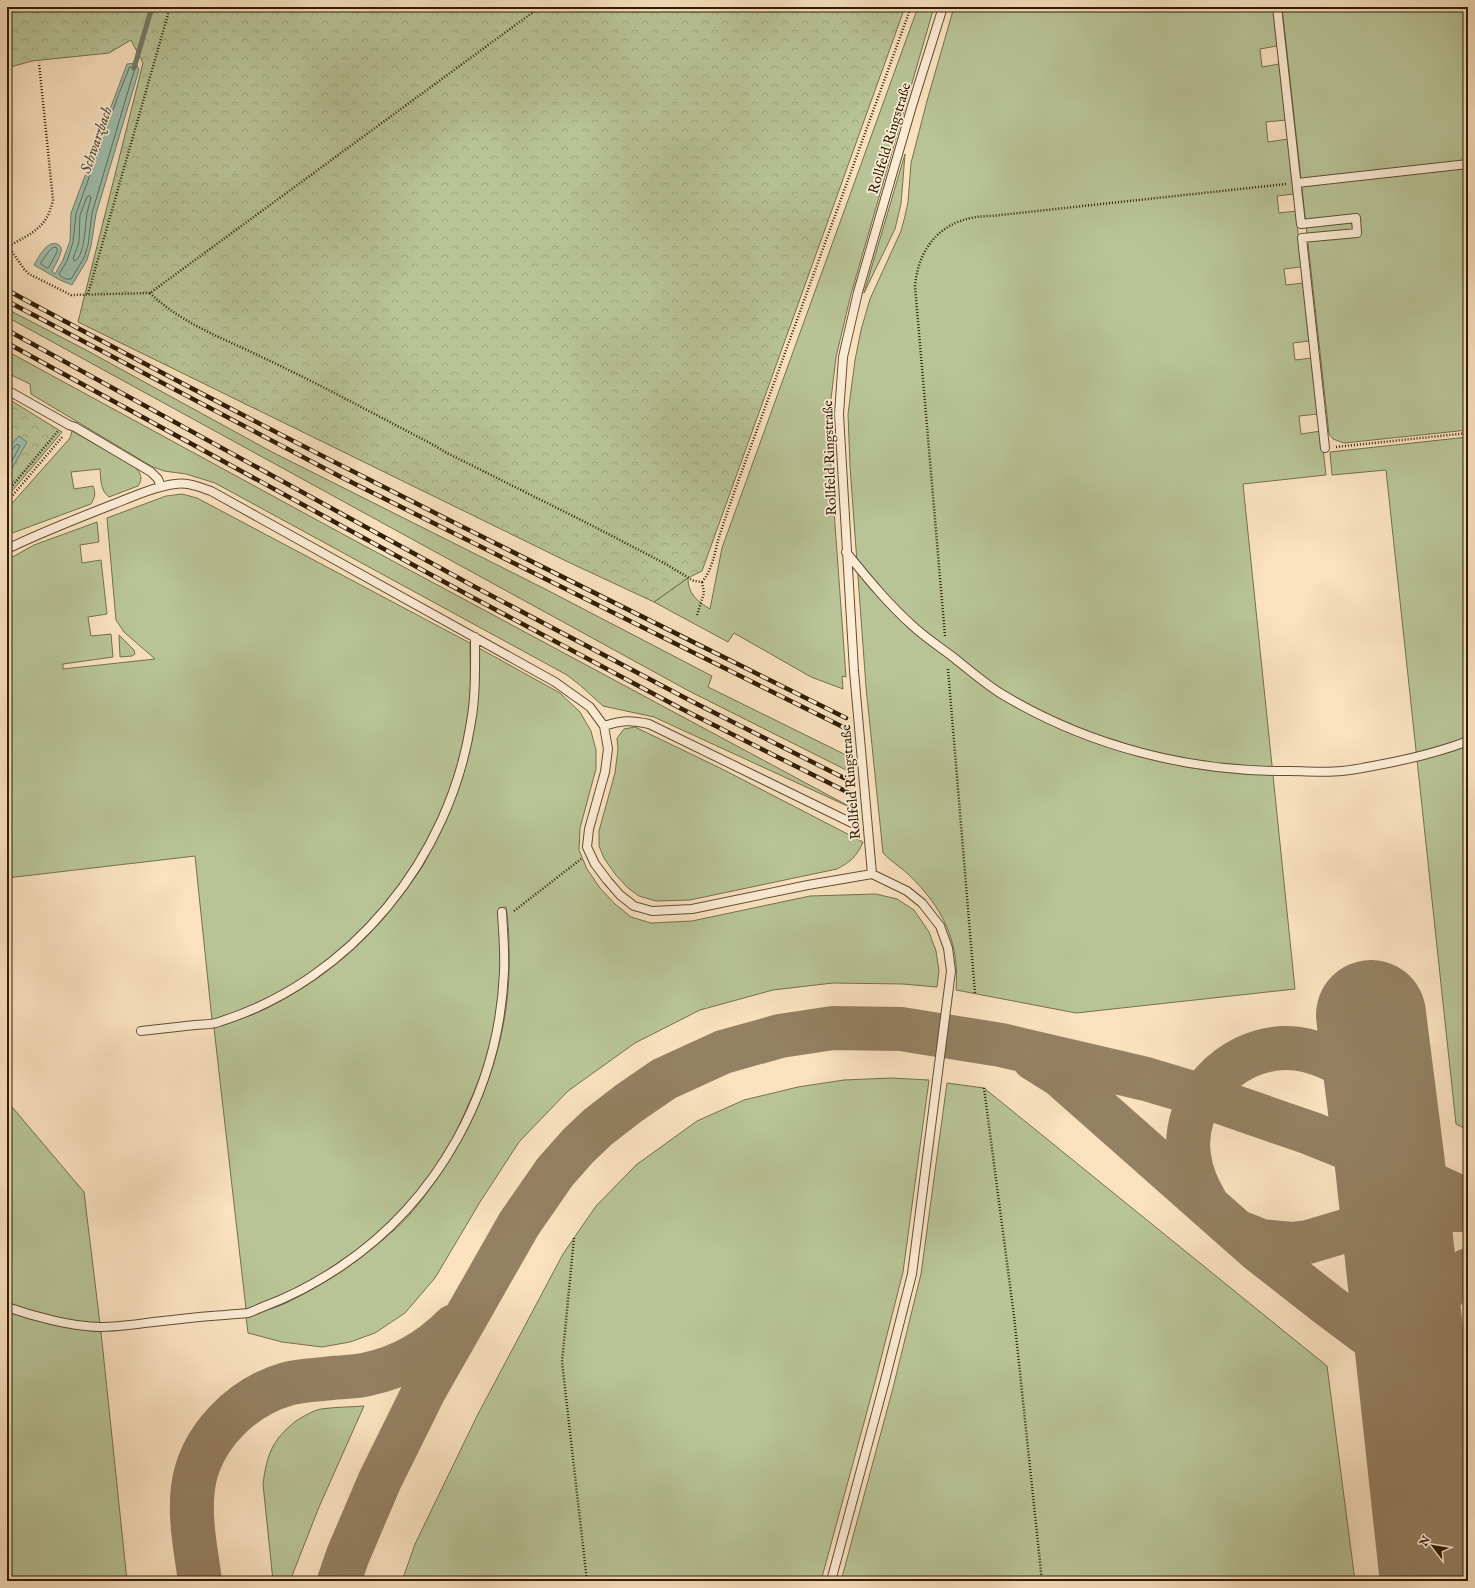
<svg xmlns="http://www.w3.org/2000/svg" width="1475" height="1588" font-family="'IM FELL English',serif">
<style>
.green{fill:#b8c497;stroke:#74704e}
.forest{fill:url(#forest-crowns);stroke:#74704e}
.water{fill:#9fbfad;stroke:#727e6a}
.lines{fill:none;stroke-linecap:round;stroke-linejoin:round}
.shore{stroke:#676e59;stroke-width:1}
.stream{stroke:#727e6a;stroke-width:5}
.taxiway{stroke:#948062;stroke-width:44}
.runway{stroke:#948062;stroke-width:110}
.service-casing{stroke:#624e34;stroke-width:10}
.path{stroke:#2f1d05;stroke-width:2.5;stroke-dasharray:1 2;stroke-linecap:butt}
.service{stroke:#fcecd5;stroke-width:8}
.rail-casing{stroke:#2f1d05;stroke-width:4.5}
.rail{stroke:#fcecd5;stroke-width:3;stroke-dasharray:9;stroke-linecap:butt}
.labels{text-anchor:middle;stroke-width:3.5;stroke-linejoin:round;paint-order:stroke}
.street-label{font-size:14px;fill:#2f1d05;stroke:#fcecd5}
.water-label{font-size:15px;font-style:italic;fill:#514e37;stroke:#fcecd5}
</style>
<defs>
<pattern id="forest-crowns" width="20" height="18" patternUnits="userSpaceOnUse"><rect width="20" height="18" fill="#b8c497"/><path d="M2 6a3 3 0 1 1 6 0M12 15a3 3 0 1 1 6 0" fill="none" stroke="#9ea881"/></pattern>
</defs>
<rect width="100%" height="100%" fill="#fae2bf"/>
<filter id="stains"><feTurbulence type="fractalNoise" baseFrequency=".005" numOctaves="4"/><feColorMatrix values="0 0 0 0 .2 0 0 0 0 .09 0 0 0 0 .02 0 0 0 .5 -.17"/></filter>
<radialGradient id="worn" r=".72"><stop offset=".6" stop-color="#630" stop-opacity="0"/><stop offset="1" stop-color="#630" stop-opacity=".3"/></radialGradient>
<path class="green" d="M918,7H934L851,294L836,357L829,416L831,469L846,677L842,676L843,689L811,677L734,633L728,642L654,602L688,578C688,594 697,601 710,609L722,548Z
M954,7H1273L1277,46L1260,49L1262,67L1279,64L1286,120L1266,122L1268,142L1288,139L1294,194L1277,196L1279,213L1296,211L1301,267L1284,269L1286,285L1303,283L1309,341L1293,343L1295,360L1312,358L1318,414L1299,416L1301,434L1321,431L1326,475L1243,484L1295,989L1076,1013L956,990C960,942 943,908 909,875C901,867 890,861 883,853L866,687L850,466L848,414L855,360L861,330L870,299L901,231L905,216L908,202L911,163L927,101Z
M1282,7H1468V430L1344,443L1333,439L1329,434Z
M905,154L901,204L895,229L864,293Z
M7,309L86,350L272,452L547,590L712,676L708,687L850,757L852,773L689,691L7,317Z
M7,351L350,538L856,810L654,717L603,706L581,686L567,675L215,483L186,474L164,471L151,466L31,394L30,384L7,373Z
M72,431L134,466C140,472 144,478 138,486L109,497C100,490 101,480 100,469L71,472L74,489L93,486C96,493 95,497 91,504L7,535V509L70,438Z
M1468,437V1130L1456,1124L1386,470L1332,475L1330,452Z
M182,494L197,498L470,643C470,662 471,681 470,700C466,773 432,850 386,905C380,913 372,919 365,927C347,945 328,964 306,979C277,998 245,1009 212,1020L195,856L7,878V560L34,545L97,522L99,542L80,545L82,563L101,560L107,614L88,617L91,636L111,634L113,657L63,664V669L155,659L124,632L116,620L107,518L166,496Z
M119,635L134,650L135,654L132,656L120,657Z
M477,647L560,693L580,712L591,731L596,750V769L580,828L579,850L587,869L600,888L615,904L631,917L651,923L692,921L810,896L876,894L897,899L914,910L929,932L936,951L939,971L937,987L903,984L833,983L773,990L700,1010L635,1043L568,1091L519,1142L480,1202L435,1278L405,1313L375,1333L350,1342L322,1347L282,1342L248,1333L246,1317C259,1312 273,1309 286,1303C325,1284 361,1260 393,1231C408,1218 420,1203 431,1187C482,1118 513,1033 509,946C509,933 508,919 506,907L499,908C501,941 503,975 498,1008C493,1040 483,1073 469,1103C459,1126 449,1149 435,1170C397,1224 343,1269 283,1296C271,1302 258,1305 246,1309L214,1028C230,1022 249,1017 265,1009C329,977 385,925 424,864C428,856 432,848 436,840C457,797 472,751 477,704C479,686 477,666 477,647Z
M635,727L720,768L863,842C857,857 850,862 837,869L690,900L656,901L639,896L628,888L615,874L604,858L599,846V831L615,773L618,749L617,738L624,729Z
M891,1078L929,1080L903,1272L875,1382L821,1581H402L415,1544L477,1416L563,1254L596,1206L636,1165L697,1121L744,1100L798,1087L844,1080Z
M947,1083L984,1088L1327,1366L1355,1581H841L893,1388L921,1274Z
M7,1101L84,1192L100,1324C68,1321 38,1314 7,1304Z
M7,1311C38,1321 68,1328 101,1332L127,1581H7Z
M364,1406L319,1507L290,1581H273L263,1484C267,1454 272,1440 296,1421C304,1416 312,1411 321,1409C335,1407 350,1407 364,1406Z"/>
<path class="forest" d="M7,7H905L702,571L688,578L654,602L566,561L78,322L143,63L131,40L109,53L32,61L7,68Z
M7,398L62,432L7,497Z"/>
<path class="water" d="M136,63L139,70L96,214L91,246L87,260L72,285L60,280L34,265C38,258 47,240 57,244C60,245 62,248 61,251C60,258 54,266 52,272L55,274L63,260L70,241L71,213L127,64Z
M19,436L27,442L7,477V449Z"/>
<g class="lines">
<path class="shore" d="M130,67L133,68L134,71L92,213L88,245L84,258L71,279C68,280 61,278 59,274L67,261L73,242L76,214L118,96Z
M90,196L91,198C90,203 88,208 87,213C85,225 85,255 75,261L73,259L79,242L80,215L87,197Z
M54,247L57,248V252L49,267L47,268L41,264V262L50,250Z
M7,451H11L17,444L20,446L7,470"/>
<path class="stream" d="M134,68L152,7"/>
<path class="taxiway" d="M1034,1059L1061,1076L1259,1251L1328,1305L1364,1332L1412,1364L1468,1392
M1207,1204C1198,1188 1191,1174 1189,1156C1181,1100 1230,1049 1285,1048C1311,1047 1349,1064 1367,1083C1372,1088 1377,1094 1381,1099
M1241,1233L1261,1241L1291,1244L1308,1242L1395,1216L1423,1210H1468
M1412,1364C1417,1326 1435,1292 1468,1270
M1429,1529C1433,1500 1442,1470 1468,1453
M200,1581C196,1551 189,1518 193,1488C199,1439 241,1397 287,1384C301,1380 318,1380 332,1378C344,1377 357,1377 368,1374C401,1367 430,1350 454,1326
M339,1581L348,1555L380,1480L425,1389L519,1224L555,1172L578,1146L598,1127L629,1103L664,1079L723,1052L780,1036L833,1028L901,1029L1001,1045L1146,1079L1203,1096L1310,1133L1390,1165L1468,1201"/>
<path class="runway" d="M1371,1015L1390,1165L1435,1581"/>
<g class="service-casing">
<path id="service" d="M1277,7L1301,224L1356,218L1357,233L1302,238L1325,448
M1297,183L1468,164
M7,390L69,425L75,427L151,472L158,479L161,487
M7,549C42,532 78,518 114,504C134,496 154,487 175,484C188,482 199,487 211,491L555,682L590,707L604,726L608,749L605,772L589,829L587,847L595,864L607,880L620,895L634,906L652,911L692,909L808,885L872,874L907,891L922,903L940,926L948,948L951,971L912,1274L884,1384L831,1581
M846,552C867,578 889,605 914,627C926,638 940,647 953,657C968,669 984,683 1000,693C1087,746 1189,772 1290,771C1307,771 1325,773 1342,771C1353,770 1363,768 1373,766C1406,760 1437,753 1468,741
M604,726C622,720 631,720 649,724L852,823
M872,874L854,671L839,414L843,357L858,292L912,106L943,7
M141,1031C159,1029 177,1027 195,1025C203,1024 212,1025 219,1022C352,980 450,858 471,722C476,694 475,665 475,637
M7,1307C32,1316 73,1327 100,1327C123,1327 148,1322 172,1320C189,1318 207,1316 225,1315C232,1314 240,1314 248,1313C254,1311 260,1308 265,1306C292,1296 316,1283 340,1267C438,1201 499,1091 504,972C505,952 503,932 502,912"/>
</g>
<path class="path" d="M7,244L24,269L29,274L71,295L150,293L540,7
M9,246C32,233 47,228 53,200L39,63
M150,293C183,325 228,340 268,360C323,386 376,415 430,443L449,454L589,524L664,563L694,581L702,582
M88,294L170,7
M1336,447L1468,433
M7,492L58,431
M7,502L63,436
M702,582C713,569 715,550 720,534C725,519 730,504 735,490L911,7
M697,615L704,593L702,582
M945,636L915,286C919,242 947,216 991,216L1286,184
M948,669L975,993
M514,911L581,859
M984,1088L1014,1316L1042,1581
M574,1238L562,1362L587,1581"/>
<use href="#service" class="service"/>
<g class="rail-casing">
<path id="rail" d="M7,290C283,440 565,578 846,718
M7,301L339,476L847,729
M7,330L475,587L691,701L850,781
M7,343L470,596L680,708L851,794"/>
</g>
<use href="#rail" class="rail"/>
</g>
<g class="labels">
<g class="street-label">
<text transform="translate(889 138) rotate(-73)" y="5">Rollfeld Ringstraße</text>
<text transform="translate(829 458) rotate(-92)" y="5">Rollfeld Ringstraße</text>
<text transform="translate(850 782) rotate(-95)" y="5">Rollfeld Ringstraße</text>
</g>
<g class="water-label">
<text transform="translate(96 140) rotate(-71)" y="5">Schwarzbach</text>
</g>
</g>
<rect width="1475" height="1588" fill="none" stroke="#fae2bf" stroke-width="24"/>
<rect x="8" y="8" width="1459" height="1572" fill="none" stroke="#2f1d05" stroke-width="2"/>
<rect x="12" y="12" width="1451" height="1564" fill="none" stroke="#2f1d05"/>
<g transform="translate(1433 1546) rotate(301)" stroke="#fcecd5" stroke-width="3" paint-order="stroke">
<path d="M0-3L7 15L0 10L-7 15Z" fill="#2f1d05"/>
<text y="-6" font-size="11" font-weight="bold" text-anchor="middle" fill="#2f1d05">N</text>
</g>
<rect width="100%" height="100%" filter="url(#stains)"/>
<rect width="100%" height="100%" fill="url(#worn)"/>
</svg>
